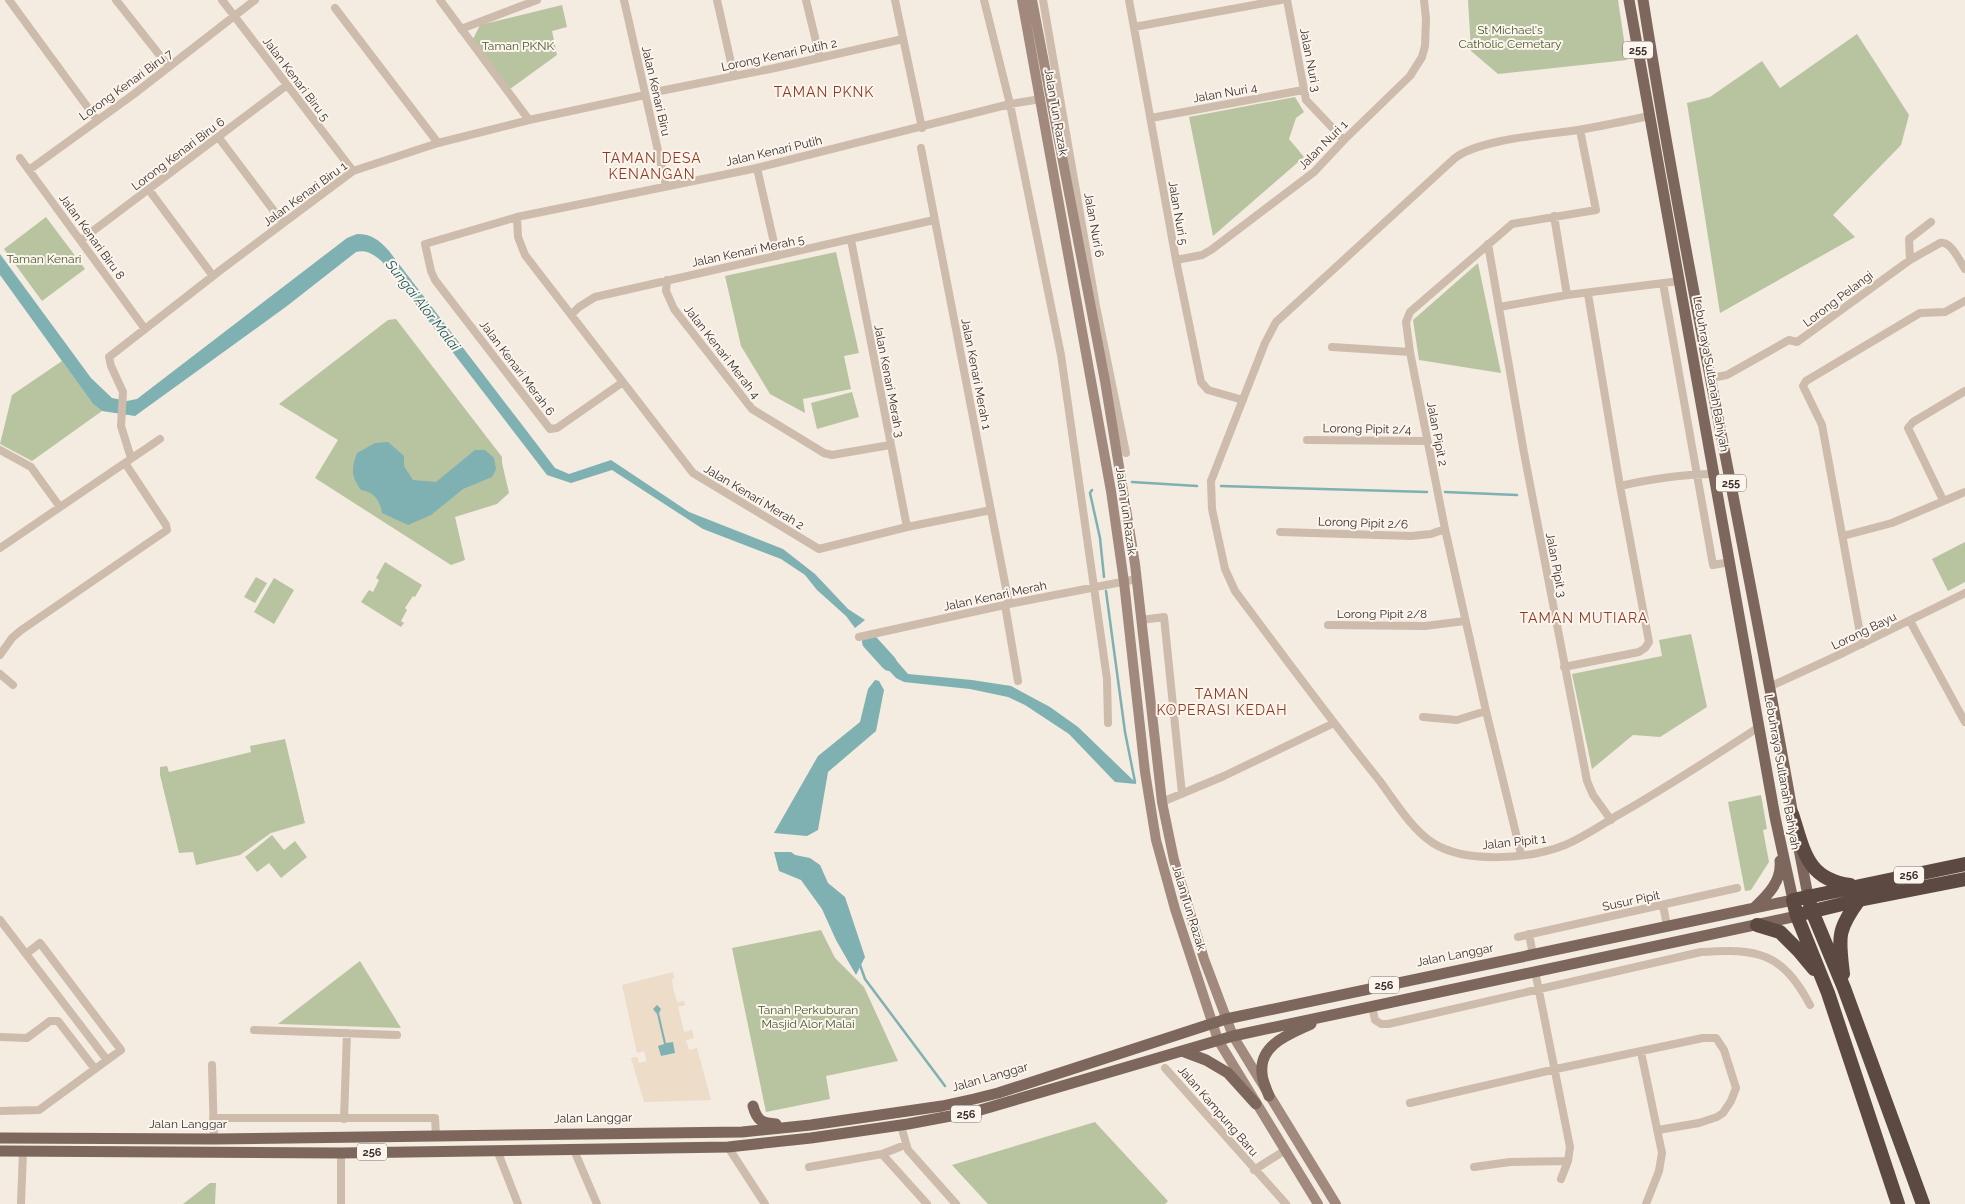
<svg xmlns="http://www.w3.org/2000/svg" width="1965" height="1204" font-family="Raleway,sans-serif">
<style>
.green{fill:#b8c4a0}
.plaza{fill:#ecdcc8;fill-rule:evenodd}
.water{fill:#7fb0b2}
.lines{fill:none;stroke-linecap:round;stroke-linejoin:round}
.stream{stroke:#7fb0b2;stroke-width:2.5}
.river{stroke:#7fb0b2;stroke-width:16}
.street{stroke:#cdbbac;stroke-width:8}
.secondary{stroke:#a18a7d;stroke-width:10}
.primary{stroke:#7d675c;stroke-width:11}
.highway{stroke:#5c4a42;stroke-width:14}
.labels{text-anchor:middle;stroke-width:4;stroke-linejoin:round;paint-order:stroke}
.shield{fill:#fbf5ee;stroke:#756b66;stroke-width:1}
.shield-label{font-size:11px;font-weight:bold;fill:#3b302b}
.park-label{font-size:12px;fill:#4a5a2e;stroke:#fbf5ee}
.street-label{font-size:12px;fill:#3b302b;stroke:#fbf5ee}
.neighbourhood-label{font-size:14px;letter-spacing:1px;fill:#8c3b22;stroke:#fbf5ee}
.water-label{font-size:14px;font-style:italic;fill:#1f5a5e;stroke:#fbf5ee}
</style>
<rect width="100%" height="100%" fill="#f4ebe1"/>
<path class="green" d="M1468,0H1618L1627,60L1498,74L1471,51Z
M562,5L567,27L552,31L557,55L510,89L473,39L480,25Z
M1857,34L1909,115L1901,145L1833,215L1855,237L1720,313L1687,103L1710,97L1762,61L1780,88Z
M1295,97L1304,112L1296,118L1289,139L1304,157L1213,236L1189,117Z
M46,217L85,269L42,301L4,249Z
M836,252L859,353L844,356L851,389L803,399L805,413L770,394L741,346L725,276Z
M1478,263L1501,373L1419,360L1413,320Z
M396,319L502,457V463L509,493L497,504L455,517L465,560L451,565L315,478L338,440L279,404L388,320Z
M62,361L93,404L102,411L32,461L0,444L12,395Z
M852,392L859,417L817,429L811,403Z
M1965,542V582L1948,591L1932,559Z
M385,562L422,585L415,597L413,596L405,608L407,610L401,621L404,623L401,627L361,602L369,590L373,592L379,580L376,578Z
M256,577L267,583L255,603L244,597Z
M274,578L294,590L274,624L254,612Z
M1691,634L1707,707L1660,737L1633,735L1592,769L1572,674L1662,656L1659,640Z
M285,739L305,823L271,833L240,855L196,865L193,852L179,853L160,775V767L167,766L169,772L251,752L250,746Z
M1761,795L1767,829L1763,830L1769,862L1751,890L1745,891L1728,802Z
M272,835L284,850L295,841L307,857L281,878L269,863L257,872L245,857Z
M821,930L835,958L864,987L898,1061L826,1076L830,1099L766,1112L732,948Z
M360,961L401,1028L278,1024Z
M1095,1122L1168,1201L1165,1204H988L952,1165Z
M210,1183H216L215,1204H183Z"/>
<path class="plaza" d="M673,972L674,978L672,979L673,987L677,1002L684,1001L685,1005L678,1007L684,1032L692,1030L694,1038L686,1040L689,1050L697,1048L711,1100L644,1102L631,1058L637,1057L639,1063L647,1061L644,1051L637,1053L622,985ZM659,1013L666,1044L675,1053L661,1056L664,1044L657,1014Z"/>
<path class="water" d="M357,234C372,234 379,240 389,251L555,468L569,474L611,460L689,512L783,549L815,574L848,609L865,620L855,628L846,616L817,590L805,575L781,559L703,529L612,470L571,483L547,475L388,268C380,259 369,248 356,252L287,306L135,416L102,411L93,404L0,275V254L91,378L112,398L127,401L137,399L347,238Z
M388,442L404,456V466L413,480L436,482L475,450H485L494,458L496,469L492,477L463,489L431,515L408,525L382,513C380,500 374,492 361,490C351,476 351,469 357,453L375,443Z
M882,644L908,674L972,680L1011,686L1050,707L1078,727L1135,782L1136,784L1115,782L1069,734L1025,705L1008,697L970,689L904,682L896,678L870,650Z
M875,680L879,681L884,690L876,731L828,772L818,830L807,836L774,833L818,756L860,722L868,689Z
M774,852H791L795,855L810,858L820,865L828,883L845,897L865,957L856,975L836,940L822,909L801,880L779,871Z
M657,1005L661,1009L659,1013L666,1043L673,1042L675,1053L661,1056L658,1046L664,1044L657,1014L653,1009Z"/>
<g class="lines">
<path class="stream" d="M1132,482L1197,486
M1221,486L1427,492
M1092,490L1090,493L1100,538L1104,577
M1445,492L1517,495
M1106,591L1125,732L1135,782
M860,965L865,979L945,1086"/>
<path class="river" d="M870,642L889,663"/>
<path class="street" d="M9,0L97,120
M116,0L169,67
M222,0L353,171
M440,0L529,120
M624,0L666,186
M717,0L734,76
M806,0L820,58
M895,0L922,128
M984,0L1010,104L1061,355L1107,679L1108,723
M1043,0L1096,306L1126,453
M1129,0L1176,260L1201,382L1208,390L1243,400
M1287,0L1306,100L1344,140
M335,8L438,143
M1134,27L1281,0
M461,29L537,0
M660,91L775,68L903,39
M1649,116C1625,121 1602,126 1578,130C1544,135 1480,139 1455,158L1276,322L1265,343L1211,481L1212,509L1225,569L1235,591C1282,654 1329,718 1379,780C1394,800 1412,830 1433,843C1466,864 1530,859 1565,845C1584,837 1601,825 1618,815C1666,788 1713,757 1759,727
M1151,118L1303,90
M219,138L283,223
M921,148L1009,604
M20,158L145,329
M757,168L777,256
M29,170L134,94L255,0
M149,190L213,276
M1554,216L1567,295
M517,217L518,237L525,255L693,473L819,549L907,527L991,510
M81,240L287,85
M851,240L907,527
M1488,244L1524,453L1587,781L1593,795L1611,820
M1176,260L1202,255L1211,250L1314,172L1344,140L1410,76L1422,57L1425,46L1426,19L1424,0
M1910,260L1909,239L1931,222
M667,280L666,291L674,309L752,409L824,453L832,455L890,445
M1663,283L1713,565L1730,562
M1499,307L1567,295L1680,281
M571,315L579,307L595,297L934,220
M1332,347L1410,352
M1711,378L1727,375L1789,340L1797,342L1910,260L1940,243C1951,241 1959,260 1965,269
M623,382L557,428L550,429L435,280L431,271L425,244L517,217L757,168L1010,104L1041,99
M1307,440L1427,441
M0,450L31,467L60,507
M131,458L121,426L123,392L111,366L109,357L222,269L353,171L438,143L529,120L645,95
M1620,486C1651,479 1682,474 1714,474
M1943,500L1908,428L1913,422L1965,391
M1280,532L1411,536L1431,534L1445,529
M1843,536L1892,523L1965,492
M0,548L160,439
M1005,605L1018,681
M1141,620L1164,617L1182,794
M1910,621L1965,722
M1328,625L1425,626L1465,621
M859,637L1009,604L1137,579
M1862,644L1822,425L1803,386L1806,381L1920,313L1945,312L1965,301
M0,655L12,638L20,631L167,530L166,525L125,463
M1564,667L1639,652L1645,648L1649,642L1620,486L1588,294
M0,674L13,685
M1771,686L1843,653L1965,593
M1423,717L1457,720L1486,711
M1162,802L1224,776L1334,723
M1521,854L1486,711L1445,529L1410,352L1406,322L1410,312L1512,224L1596,210L1580,130
M1663,905L1667,926
M0,920L107,1060
M1529,934L1533,955
M1518,937L1737,888
M1372,1006L1375,1020L1381,1024H1388L1701,952C1757,948 1782,952 1810,1005
M254,1030L397,1035
M0,1037L27,1038L50,1021H58L95,1069
M1641,1052L1662,1153L1659,1171L1646,1204
M212,1065L214,1139
M1165,1068L1286,1204
M1410,1103L1556,1069L1703,1038H1716L1724,1050L1736,1088L1731,1101L1723,1113L1717,1117L1699,1123L1658,1130
M0,1111L39,1110L121,1050L40,943L26,954
M213,1118H435L436,1136
M344,1119L347,1033
M901,1126L908,1150L956,1204
M728,1147L765,1204
M573,1148L597,1204
M497,1150L518,1204
M341,1153V1204
M882,1154L927,1204
M809,1167L882,1154L905,1145
M1474,1167L1510,1162L1568,1161L1570,1147L1535,971
M1254,1170L1284,1151
M1561,1179L1568,1161
M21,1204L23,1151"/>
<path class="secondary" d="M1022,0L1111,491L1124,582L1145,772L1156,840L1175,909L1218,1040L1318,1204
M1032,0L1105,381L1135,564L1162,802L1174,860L1204,959L1233,1036L1336,1204"/>
<path class="primary" d="M1643,0C1686,275 1746,547 1794,821
M1798,844L1808,896
M1754,908C1768,895 1782,881 1780,861
M1182,1051L1206,1060L1228,1073L1256,1104
M1269,1096C1266,1088 1262,1080 1262,1073C1259,1044 1290,1034 1311,1024
M753,1106C757,1121 762,1123 776,1124
M0,1138L214,1139L742,1132L811,1125L942,1106L974,1099L998,1093L1226,1019L1793,900L1775,817L1629,0
M0,1151L341,1153L728,1147L811,1138L908,1124L977,1111L1233,1036L1797,916"/>
<path class="highway" d="M1792,814C1804,850 1806,879 1850,885
M1808,896L1812,911L1844,988L1923,1204
M1805,913L1859,900L1965,879
M1757,925L1780,932L1799,951L1814,969
M1843,974C1839,938 1836,931 1859,900
M1898,1204L1828,993L1797,916L1793,900L1965,864"/>
</g>
<g class="labels">
<g class="shield">
<rect x="1623" y="41.5" width="30" height="17" rx="4"/>
<rect x="1716" y="474.5" width="30" height="17" rx="4"/>
<rect x="1894" y="866.5" width="30" height="17" rx="4"/>
<rect x="1369" y="976.5" width="30" height="17" rx="4"/>
<rect x="951" y="1105.5" width="30" height="17" rx="4"/>
<rect x="357" y="1143.5" width="30" height="17" rx="4"/>
</g>
<g class="shield-label">
<text x="1638" y="54">255</text>
<text x="1731" y="487">255</text>
<text x="1909" y="879">256</text>
<text x="1384" y="989">256</text>
<text x="966" y="1118">256</text>
<text x="372" y="1156">256</text>
</g>
<g class="park-label">
<text x="1510" y="34">St Michael's<tspan x="1510" dy="14">Catholic Cemetary</tspan></text>
<text x="518" y="50">Taman PKNK</text>
<text x="44" y="263">Taman Kenari</text>
<text x="808" y="1014">Tanah Perkuburan<tspan x="808" dy="14">Masjid Alor Malai</tspan></text>
</g>
<g class="street-label">
<text transform="translate(779 55) rotate(-12)" y="4">Lorong Kenari Putih 2</text>
<text transform="translate(1310 60) rotate(79)" y="4">Jalan Nuri 3</text>
<text transform="translate(296 79) rotate(53)" y="4">Jalan Kenari Biru 5</text>
<text transform="translate(126 85) rotate(-36)" y="4">Lorong Kenari Biru 7</text>
<text transform="translate(656 91) rotate(77)" y="4">Jalan Kenari Biru</text>
<text transform="translate(1225 93) rotate(-10)" y="4">Jalan Nuri 4</text>
<text transform="translate(1056 112) rotate(80)" y="4">Jalan Tun Razak</text>
<text transform="translate(1323 145) rotate(-45)" y="4">Jalan Nuri 1</text>
<text transform="translate(774 151) rotate(-13)" y="4">Jalan Kenari Putih</text>
<text transform="translate(178 154) rotate(-37)" y="4">Lorong Kenari Biru 6</text>
<text transform="translate(305 194) rotate(-36)" y="4">Jalan Kenari Biru 1</text>
<text transform="translate(1178 213) rotate(80)" y="4">Jalan Nuri 5</text>
<text transform="translate(1094 225) rotate(80)" y="4">Jalan Nuri 6</text>
<text transform="translate(92 237) rotate(54)" y="4">Jalan Kenari Biru 8</text>
<text transform="translate(748 251) rotate(-12)" y="4">Jalan Kenari Merah 5</text>
<text transform="translate(1838 299) rotate(-37)" y="4">Lorong Pelangi</text>
<text transform="translate(722 352) rotate(52)" y="4">Jalan Kenari Merah 4</text>
<text transform="translate(517 368) rotate(53)" y="4">Jalan Kenari Merah 6</text>
<text transform="translate(976 374) rotate(79)" y="4">Jalan Kenari Merah 1</text>
<text transform="translate(1711 374) rotate(80)" y="4">Lebuhraya Sultanah Bahiyah</text>
<text transform="translate(889 381) rotate(79)" y="4">Jalan Kenari Merah 3</text>
<text transform="translate(1367 429) rotate(1)" y="4">Lorong Pipit 2/4</text>
<text transform="translate(1437 434) rotate(79)" y="4">Jalan Pipit 2</text>
<text transform="translate(754 497) rotate(31)" y="4">Jalan Kenari Merah 2</text>
<text transform="translate(1126 511) rotate(82)" y="4">Jalan Tun Razak</text>
<text transform="translate(1363 523) rotate(2)" y="4">Lorong Pipit 2/6</text>
<text transform="translate(1556 565) rotate(79)" y="4">Jalan Pipit 3</text>
<text transform="translate(995 596) rotate(-12)" y="4">Jalan Kenari Merah</text>
<text x="1382" y="618">Lorong Pipit 2/8</text>
<text transform="translate(1864 631) rotate(-26)" y="4">Lorong Bayu</text>
<text transform="translate(1782 772) rotate(80)" y="4">Lebuhraya Sultanah Bahiyah</text>
<text transform="translate(1514 842) rotate(-6)" y="4">Jalan Pipit 1</text>
<text transform="translate(1631 901) rotate(-12)" y="4">Susur Pipit</text>
<text transform="translate(1189 908) rotate(73)" y="4">Jalan Tun Razak</text>
<text transform="translate(1455 955) rotate(-11)" y="4">Jalan Langgar</text>
<text transform="translate(990 1077) rotate(-16)" y="4">Jalan Langgar</text>
<text transform="translate(1218 1111) rotate(49)" y="4">Jalan Kampung Baru</text>
<text transform="translate(593 1118) rotate(-1)" y="4">Jalan Langgar</text>
<text x="188" y="1128">Jalan Langgar</text>
</g>
<g class="neighbourhood-label">
<text x="824" y="97">TAMAN PKNK</text>
<text x="652" y="163">TAMAN DESA<tspan x="652" dy="16">KENANGAN</tspan></text>
<text x="1584" y="623">TAMAN MUTIARA</text>
<text x="1222" y="699">TAMAN<tspan x="1222" dy="16">KOPERASI KEDAH</tspan></text>
</g>
<g class="water-label">
<text transform="translate(423 305) rotate(52)" y="5">Sungai Alor Malai</text>
</g>
</g>
</svg>
